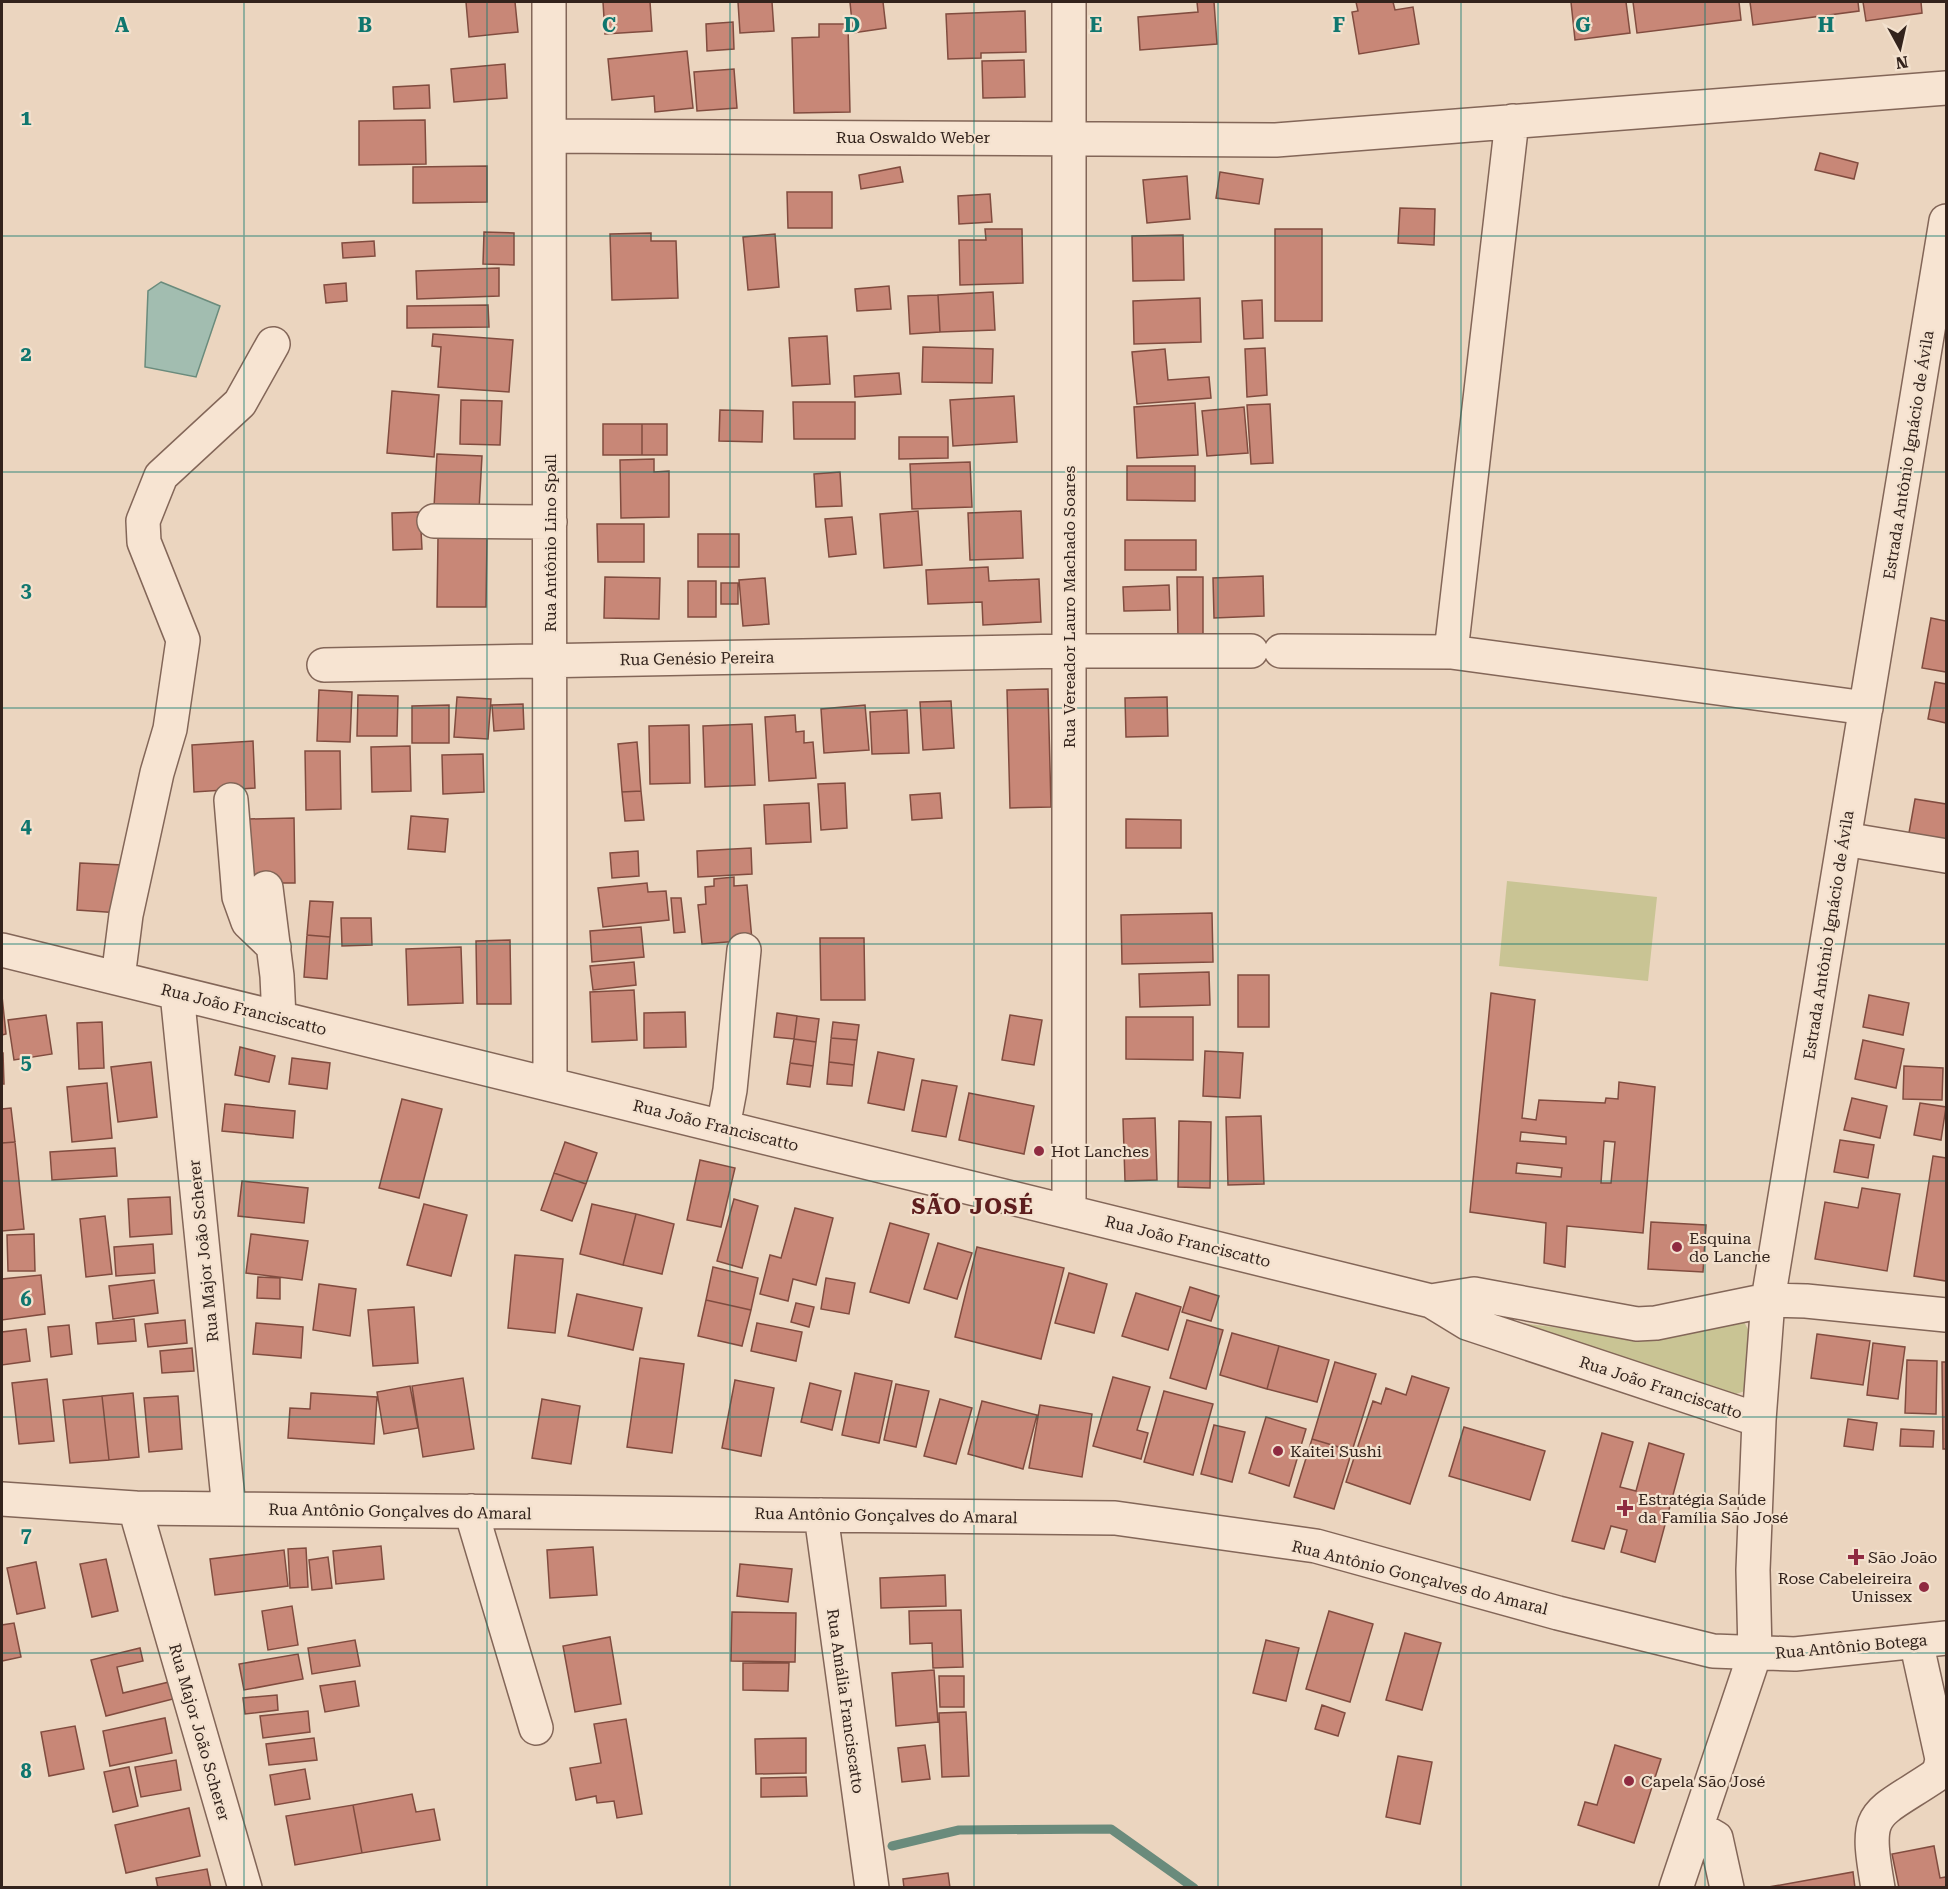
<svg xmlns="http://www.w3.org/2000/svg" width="1948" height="1889" font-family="'Roboto Serif',serif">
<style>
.green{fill:#c9c494}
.water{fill:#a2bdb0;stroke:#6a8b7c;stroke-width:1.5}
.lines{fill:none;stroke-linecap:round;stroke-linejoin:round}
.stream{stroke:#6a8b7c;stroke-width:9}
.building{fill:#c88777;stroke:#814c3f;stroke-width:1.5;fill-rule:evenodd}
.minor-casing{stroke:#836658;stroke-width:36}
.minor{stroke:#f7e4d2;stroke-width:33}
.grid{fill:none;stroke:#0f766e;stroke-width:1.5;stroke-opacity:0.55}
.poi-dot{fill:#8f2b41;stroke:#f3e1ce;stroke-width:2}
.labels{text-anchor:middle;stroke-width:4.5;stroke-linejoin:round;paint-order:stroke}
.street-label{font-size:16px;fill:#33231c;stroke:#f3e1ce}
.poi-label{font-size:16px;fill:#33231c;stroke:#f3e1ce;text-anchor:start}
.district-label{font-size:22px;font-weight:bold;letter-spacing:1.5px;fill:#5e1e1e;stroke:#f3e1ce}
.grid-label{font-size:20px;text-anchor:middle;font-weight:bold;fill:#0f766e;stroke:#f3e1ce;stroke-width:4.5;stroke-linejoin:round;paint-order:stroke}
</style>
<rect width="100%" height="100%" fill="#ebd5bf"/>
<path class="green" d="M1507,881L1657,897L1648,981L1499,966Z
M1743,1320L1749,1331L1745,1391L1733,1395L1504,1321L1643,1338Z"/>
<path class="water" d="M161,282L220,306L196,377L145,367L148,291Z"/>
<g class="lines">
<path class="stream" d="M892,1846L959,1830L1111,1829L1194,1888"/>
</g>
<path class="building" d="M466,2H515L518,32L469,37Z
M603,2H650L652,31L605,34Z
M738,2H772L774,31L740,33Z
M850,2H883L886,28L853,33Z
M1197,2H1214L1217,44L1140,50L1138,17L1198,12Z
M1356,2H1393L1395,10L1413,7L1419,44L1359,54L1352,12L1358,11Z
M1571,2H1626L1630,33L1575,40Z
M1633,2H1739L1741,20L1637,33Z
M1750,2H1858L1859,11L1753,25Z
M1863,2H1921L1922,13L1866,21Z
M1025,11L1026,52L981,53V58L948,59L946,14Z
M733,22L734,49L707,51L706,24Z
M819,24H848L850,112L794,113L792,38L819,37Z
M687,51L693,108L655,112L654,96L612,100L608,59Z
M1024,60L1025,97L983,98L982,61Z
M505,64L507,98L454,102L451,69Z
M734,69L737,108L697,111L694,72Z
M429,85L430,108L394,109L393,87Z
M425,120L426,164L359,165V121Z
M1820,153L1858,163L1854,179L1815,170Z
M487,166V202L413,203V167Z
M900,167L903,182L861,189L859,175Z
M1220,172L1263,179L1259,204L1216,198Z
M1187,176L1190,219L1147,223L1143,180Z
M787,192H832V228H788Z
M990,194L992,222L959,224L958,196Z
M1400,208L1435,209L1434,245L1398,243Z
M985,229H1022L1023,283L960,285L959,240H986Z
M1275,229H1322V321H1275Z
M484,232L514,233V265L483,264Z
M651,233V241H676L678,298L612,300L610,234Z
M775,234L779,287L748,290L743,237Z
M1183,235L1184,280L1133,281L1132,236Z
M374,241L375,256L343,258L342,243Z
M499,268V296L417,299L416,271Z
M346,283L347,301L326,303L324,285Z
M889,286L891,309L857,311L855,289Z
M993,292L995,330L940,332L938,295Z
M938,295L940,332L910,334L908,296Z
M1200,298L1201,342L1134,344L1133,301Z
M1262,300L1263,338L1244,339L1242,301Z
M488,305L489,327L407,328V306Z
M433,334L513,340L509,392L438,387L441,347L432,346Z
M827,336L830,384L792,386L789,338Z
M923,347L993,349L992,383L922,382Z
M1265,348L1267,395L1247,397L1245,349Z
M1165,349L1168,380L1209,377L1211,398L1137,404L1132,352Z
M899,373L901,394L855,397L854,376Z
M392,391L439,395L434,457L387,453Z
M1014,396L1017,442L953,446L950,400Z
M461,400L502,401L500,445L460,444Z
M793,402H855V439H794Z
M1195,403L1198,455L1137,458L1134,407Z
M1270,404L1273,463L1251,464L1247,405Z
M1244,407L1248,453L1207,456L1202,411Z
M720,410L763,411L762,442L719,441Z
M603,424H642V455H603Z
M642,424H667V455H642Z
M899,437H948V458L899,459Z
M437,454L482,456L479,510L434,507Z
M654,459V472L669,471V517L621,518L620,460Z
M970,462L972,507L912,509L910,464Z
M1127,466H1195V501L1127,500Z
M840,472L842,506L816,507L814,474Z
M918,511L922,565L884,568L880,514Z
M1021,511L1023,558L970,560L968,513Z
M420,512L422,549L393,550L392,513Z
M852,517L856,554L829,557L825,519Z
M597,524H644V562H598Z
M698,534H739V567H698Z
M438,538H487L486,607H437Z
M1125,540H1196V570H1125Z
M988,567L989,581L1039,579L1041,622L983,625L982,602L928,604L926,570Z
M1263,576L1264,616L1214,618L1213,578Z
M605,577L660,578L659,619L604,618Z
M1177,577H1203V637L1178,638Z
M765,578L769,624L743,626L739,580Z
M688,581H716V617H688Z
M721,583H738V604H721Z
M1169,585L1170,610L1124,611L1123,587Z
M1931,618L1946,621V672L1922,668Z
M1935,682L1946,684V723L1928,719Z
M1048,689L1051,807L1010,808L1007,690Z
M319,690L352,692L350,742L317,741Z
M358,695L398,696L397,736H357Z
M457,697L491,699L488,739L454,737Z
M1167,697L1168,736L1126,737L1125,698Z
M951,701L954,748L923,750L920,702Z
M523,704L524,729L494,731L492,705Z
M449,705V743H412V706Z
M865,705L869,750L824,753L821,709Z
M907,710L909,753L872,754L870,712Z
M795,715L796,732L804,731V743L813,742L816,778L769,781L765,717Z
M752,724L755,785L705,787L703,726Z
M689,725L690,783L650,784L649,726Z
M253,741L255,788L194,792L192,745Z
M637,742L641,791L622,792L618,744Z
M410,746L411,791L372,792L371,747Z
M305,751H340L341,809L306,810Z
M483,754L484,792L443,794L442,755Z
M845,783L847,828L821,830L818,784Z
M641,791L644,820L625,821L622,792Z
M940,793L942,818L912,820L910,795Z
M1915,799L1946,804V839L1909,833Z
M809,803L811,842L766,844L764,805Z
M411,816L448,819L445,852L408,849Z
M294,818L295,883H250L249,819Z
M1126,819L1181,820V848H1126Z
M751,848L752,874L698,877L697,851Z
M638,851L639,876L612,878L610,853Z
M80,863L123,865L120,913L77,910Z
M734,877V886L747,885L752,940L702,944L698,905L706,904L705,887L714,886V879Z
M647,883L648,892L666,891L669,920L603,927L598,888Z
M671,898H681L685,932L674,933Z
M310,901L333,902L330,937L307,935Z
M1212,913L1213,962L1122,964L1121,915Z
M341,918H371L372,945L342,946Z
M641,927L644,957L592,962L590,931Z
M307,935L330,937L327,979L304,977Z
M820,938H864L865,1000H821Z
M510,940L511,1004H477L476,941Z
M461,947L463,1003L408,1005L406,949Z
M634,962L636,985L593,990L590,966Z
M1209,972L1210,1005L1140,1007L1139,974Z
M1238,975H1269V1027H1238Z
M634,990L637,1040L592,1042L590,992Z
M1491,993L1535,1000L1522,1118L1536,1120L1539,1100L1605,1103L1606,1098L1618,1099L1619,1082L1655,1087L1643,1233L1567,1226L1565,1267L1544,1263L1546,1223L1470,1212ZM1521,1132L1566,1137V1144L1520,1141ZM1604,1141L1615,1142L1611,1183H1601ZM1517,1163L1562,1168L1561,1177L1516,1173Z
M1869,995L1909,1003L1903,1035L1863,1027Z
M2,996L6,1034L2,1035Z
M685,1012L686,1047L644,1048V1013Z
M777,1013L797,1016L794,1039L774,1037Z
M46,1015L52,1054L14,1060L8,1020Z
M1010,1015L1042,1020L1034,1065L1002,1060Z
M797,1016L819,1019L816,1042L794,1039Z
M1126,1017H1193V1060L1126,1059Z
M102,1022L104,1068L79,1069L77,1023Z
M833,1022L859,1025L857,1040L831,1038Z
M831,1038L857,1040L854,1065L829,1062Z
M794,1039L816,1042L813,1066L790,1063Z
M1863,1040L1904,1049L1896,1088L1855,1079Z
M240,1047L275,1056L269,1082L235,1075Z
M1205,1051L1243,1053L1240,1098L1203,1096Z
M878,1052L914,1059L904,1110L868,1103Z
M2,1053H3L4,1084H2Z
M292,1058L330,1063L327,1089L289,1084Z
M151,1062L157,1117L118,1122L111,1067Z
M829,1062L854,1065L852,1086L827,1084Z
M790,1063L813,1066L810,1087L787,1084Z
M1904,1066L1943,1068L1942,1100L1903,1099Z
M922,1080L957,1086L946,1137L912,1131Z
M107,1083L112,1138L72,1142L67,1087Z
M969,1093L1034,1106L1024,1154L959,1140Z
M1852,1098L1887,1106L1880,1138L1844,1130Z
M402,1099L442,1109L419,1198L379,1188Z
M1920,1103L1946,1107L1941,1140L1914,1135Z
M225,1104L295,1111L293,1138L222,1131Z
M11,1108L15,1142L2,1143V1109Z
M1261,1116L1264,1184L1228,1185L1226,1117Z
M1155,1118L1157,1180L1125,1181L1123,1119Z
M1179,1121L1211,1122L1210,1188L1178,1187Z
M1840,1140L1874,1145L1868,1178L1834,1172Z
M15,1142L24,1229L2,1231V1143Z
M565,1142L597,1153L586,1184L554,1173Z
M115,1148L117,1176L52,1180L50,1152Z
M1933,1156L1946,1158V1281L1914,1276Z
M700,1160L735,1168L721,1227L687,1220Z
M554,1173L586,1184L572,1221L541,1210Z
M242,1181L308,1188L304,1223L238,1216Z
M1862,1188L1900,1194L1887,1271L1815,1259L1825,1202L1858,1208Z
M170,1197L172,1234L130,1237L128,1199Z
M734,1199L758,1206L742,1268L717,1261Z
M424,1204L467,1215L451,1276L407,1265Z
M592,1204L636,1214L623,1265L580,1254Z
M795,1208L833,1218L816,1285L793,1279L788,1301L760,1294L770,1255L781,1258Z
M636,1214L674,1224L662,1274L623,1265Z
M105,1216L112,1274L86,1277L80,1219Z
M1651,1222L1706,1225L1703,1272L1648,1269Z
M890,1223L929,1234L909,1303L870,1292Z
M34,1234L35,1271H8L7,1235Z
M251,1234L308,1241L302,1280L246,1273Z
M938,1243L972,1253L957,1299L924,1289Z
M153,1244L155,1273L116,1276L114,1247Z
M977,1247L1064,1268L1041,1359L955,1337Z
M515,1255L563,1259L555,1333L508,1328Z
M713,1267L758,1278L751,1310L706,1300Z
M1069,1273L1107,1284L1094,1333L1055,1323Z
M41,1275L45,1314L2,1320V1279Z
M258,1277L280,1278V1299L257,1298Z
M826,1278L855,1283L849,1314L821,1309Z
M154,1280L158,1313L113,1319L109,1286Z
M319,1284L356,1289L350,1336L313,1330Z
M1190,1287L1219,1296L1211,1321L1182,1312Z
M1136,1293L1181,1307L1168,1350L1122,1336Z
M577,1294L642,1308L633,1350L568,1336Z
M706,1300L751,1310L742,1346L698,1336Z
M796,1303L814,1307L809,1327L791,1322Z
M414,1307L418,1363L373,1366L368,1310Z
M134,1319L136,1341L98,1344L96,1323Z
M185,1320L187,1343L148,1347L145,1324Z
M1187,1320L1223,1330L1206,1389L1170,1378Z
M256,1323L303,1327L301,1358L253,1354Z
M757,1323L802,1332L796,1361L751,1351Z
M69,1325L72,1354L51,1357L48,1327Z
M26,1329L30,1361L2,1365V1332Z
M1232,1333L1279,1346L1267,1389L1220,1375Z
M1817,1334L1870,1341L1863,1385L1811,1378Z
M1873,1343L1905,1347L1898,1399L1867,1395Z
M1279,1346L1329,1360L1317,1402L1267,1389Z
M192,1348L194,1371L162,1373L160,1351Z
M640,1358L684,1364L672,1453L627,1447Z
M1907,1360L1937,1361L1936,1414L1905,1413Z
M1335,1362L1376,1374L1352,1451L1312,1439Z
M1942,1362H1946V1449H1943Z
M855,1373L892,1381L879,1443L842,1435Z
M1412,1376L1449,1388L1410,1504L1346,1482L1373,1401L1381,1404L1386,1388L1406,1395Z
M1113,1377L1150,1387L1137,1430L1148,1433L1141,1459L1093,1446Z
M463,1378L474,1449L423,1457L412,1386Z
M47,1379L54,1441L19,1444L12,1383Z
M735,1380L774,1388L761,1456L722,1448Z
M810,1383L841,1391L832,1430L801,1422Z
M896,1384L929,1391L916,1447L884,1440Z
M410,1386L418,1428L384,1434L377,1392Z
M1164,1391L1213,1404L1193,1475L1144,1462Z
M133,1393L139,1457L109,1460L102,1396Z
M311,1393L377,1397L374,1444L288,1438L290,1408L310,1409Z
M102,1396L109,1460L70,1463L63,1400Z
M178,1396L182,1449L149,1452L144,1398Z
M542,1399L580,1406L571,1464L532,1458Z
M940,1399L972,1408L956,1464L924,1456Z
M982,1401L1037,1415L1023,1469L968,1454Z
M1040,1405L1092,1414L1082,1477L1029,1468Z
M1266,1417L1306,1429L1289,1486L1249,1473Z
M1848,1419L1877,1423L1873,1450L1844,1446Z
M1214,1425L1245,1432L1232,1482L1201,1474Z
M1464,1427L1545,1451L1530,1500L1449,1476Z
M1901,1429L1934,1431L1933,1447L1900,1446Z
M1602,1433L1633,1442L1620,1487L1636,1491L1649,1443L1684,1454L1655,1562L1621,1552L1627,1530L1611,1526L1604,1549L1572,1541Z
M1312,1439L1352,1451L1334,1509L1294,1497Z
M381,1546L384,1579L336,1584L333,1551Z
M593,1547L597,1595L550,1598L547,1550Z
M306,1548L308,1587L290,1588L288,1549Z
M284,1550L288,1586L215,1595L210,1559Z
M328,1557L332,1588L312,1590L309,1560Z
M106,1559L118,1611L92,1617L80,1564Z
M36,1562L45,1608L17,1614L7,1568Z
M740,1564L792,1569L788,1602L737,1596Z
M945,1575L946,1606L881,1608L880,1578Z
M292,1606L298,1645L268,1650L262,1611Z
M961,1610L963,1667L933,1668L932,1643L910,1644L909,1611Z
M1329,1611L1373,1624L1350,1702L1306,1689Z
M732,1612L796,1613L795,1662L731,1661Z
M14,1623L21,1657L2,1661V1625Z
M1405,1633L1441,1643L1422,1710L1386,1700Z
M610,1637L621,1704L575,1712L563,1646Z
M355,1640L360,1666L312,1674L308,1648Z
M1266,1640L1299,1648L1286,1701L1253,1693Z
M140,1648L143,1661L117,1667L123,1693L169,1682L173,1699L106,1716L91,1660Z
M298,1654L303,1679L244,1690L239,1664Z
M743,1663H789L788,1691L743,1690Z
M934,1670L938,1722L896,1726L892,1673Z
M939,1676H964V1707H940Z
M355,1681L359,1706L325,1712L320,1686Z
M277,1695L278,1710L245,1714L243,1698Z
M1322,1705L1345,1713L1338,1736L1315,1729Z
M308,1711L310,1732L263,1738L260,1716Z
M966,1712L969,1776L942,1777L939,1713Z
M165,1718L172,1753L110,1766L103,1731Z
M626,1719L642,1814L617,1818L614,1801L597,1803L596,1796L576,1800L570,1768L601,1763L594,1724Z
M75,1726L84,1769L49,1776L41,1732Z
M314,1738L317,1760L269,1765L266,1744Z
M806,1738V1773L756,1774L755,1739Z
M925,1745L930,1779L902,1782L898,1748Z
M1615,1745L1661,1759L1634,1843L1578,1825L1585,1802L1597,1805Z
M1398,1756L1432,1762L1420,1824L1386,1817Z
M176,1760L181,1790L141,1797L135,1767Z
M129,1767L138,1806L113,1812L104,1772Z
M305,1769L310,1799L275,1805L270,1775Z
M806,1777L807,1796L761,1797V1778Z
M412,1794L416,1812L434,1809L440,1840L362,1853L353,1805Z
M353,1805L362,1853L295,1865L286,1816Z
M189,1808L200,1856L126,1873L115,1825Z
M1934,1846L1940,1878L1946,1877V1887L1899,1888L1892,1854Z
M207,1869L211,1888H158L156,1878Z
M1853,1872L1855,1888H1769V1887Z
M948,1873L950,1888H904L903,1879Z"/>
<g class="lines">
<g class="minor-casing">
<path id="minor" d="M549,2L550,1084
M550,136L1276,140L1946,88
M434,521L550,522
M1281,651L1451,652L1866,708
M1451,652L1512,121
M324,665L1069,651H1251
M231,800L239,897L248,922L274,947
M1844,839L1946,856
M266,888L277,976L279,1018
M2,950L1431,1301L1467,1323L1759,1420
M118,978L126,915L157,773L170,729L183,640L144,542L143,521L161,476L240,403L273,344
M177,993L229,1509
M723,1127L730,1090L744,950
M1069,1212V2
M1431,1301L1474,1294L1637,1324L1656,1323L1768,1300L1806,1301L1946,1315
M2,1499L135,1508L1115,1518L1316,1546L1558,1613L1713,1651L1795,1654L1946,1638
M135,1508L245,1888
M471,1511L536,1728
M821,1515L872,1888
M1697,1827L1716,1838L1727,1888
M1676,1888L1755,1653L1753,1570L1759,1420L1768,1300L1946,221
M1878,1888C1864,1808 1872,1818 1935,1776L1940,1769L1942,1759L1916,1641"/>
</g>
<use href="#minor" class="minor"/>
</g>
<path class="grid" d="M244,2V1888M487,2V1888M730,2V1888M974,2V1888M1218,2V1888M1461,2V1888M1705,2V1888M2,236H1946M2,472H1946M2,708H1946M2,944H1946M2,1181H1946M2,1417H1946M2,1653H1946"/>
<g class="poi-dot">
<circle cx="1039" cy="1151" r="6"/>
<circle cx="1677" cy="1247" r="6"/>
<circle cx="1278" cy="1451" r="6"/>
<path d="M1622 1499h6v6h6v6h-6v6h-6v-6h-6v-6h6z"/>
<path d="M1853 1548h6v6h6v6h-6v6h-6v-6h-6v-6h6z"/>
<circle cx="1924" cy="1587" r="6"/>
<circle cx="1629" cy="1781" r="6"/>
</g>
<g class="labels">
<g class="street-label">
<text x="913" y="143">Rua Oswaldo Weber</text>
<text transform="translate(1908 455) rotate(-81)" y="6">Estrada Antônio Ignácio de Ávila</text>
<text transform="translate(550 543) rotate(-90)" y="6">Rua Antônio Lino Spall</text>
<text transform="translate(1069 607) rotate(-90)" y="6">Rua Vereador Lauro Machado Soares</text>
<text transform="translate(697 658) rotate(-1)" y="6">Rua Genésio Pereira</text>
<text transform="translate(1828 935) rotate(-81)" y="6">Estrada Antônio Ignácio de Ávila</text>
<text transform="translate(244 1009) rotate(14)" y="6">Rua João Franciscatto</text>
<text transform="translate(716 1125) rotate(14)" y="6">Rua João Franciscatto</text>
<text transform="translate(1188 1241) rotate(14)" y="6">Rua João Franciscatto</text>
<text transform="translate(203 1251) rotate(-96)" y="6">Rua Major João Scherer</text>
<text transform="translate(1661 1387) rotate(18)" y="6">Rua João Franciscatto</text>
<text transform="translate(400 1511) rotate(1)" y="6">Rua Antônio Gonçalves do Amaral</text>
<text transform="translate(886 1515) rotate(1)" y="6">Rua Antônio Gonçalves do Amaral</text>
<text transform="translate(1420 1577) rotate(14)" y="6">Rua Antônio Gonçalves do Amaral</text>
<text transform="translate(1851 1646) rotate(-5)" y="6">Rua Antônio Botega</text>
<text transform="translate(846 1701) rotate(82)" y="6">Rua Amália Franciscatto</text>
<text transform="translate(200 1732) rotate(74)" y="6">Rua Major João Scherer</text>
</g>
<g class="poi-label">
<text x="1051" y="1157">Hot Lanches</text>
<text x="1689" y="1244">Esquina<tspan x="1689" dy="18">do Lanche</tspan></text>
<text x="1290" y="1457">Kaitei Sushi</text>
<text x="1638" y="1505">Estratégia Saúde<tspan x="1638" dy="18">da Família São José</tspan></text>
<text x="1868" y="1563">São João</text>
<text x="1912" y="1584" text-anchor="end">Rose Cabeleireira<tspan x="1912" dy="18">Unissex</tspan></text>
<text x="1641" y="1787">Capela São José</text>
</g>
<g class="district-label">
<text x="973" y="1214">SÃO JOSÉ</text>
</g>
</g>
<g class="grid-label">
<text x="122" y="32">A</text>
<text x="365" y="32">B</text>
<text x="609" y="32">C</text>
<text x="852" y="32">D</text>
<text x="1096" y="32">E</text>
<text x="1339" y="32">F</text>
<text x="1583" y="32">G</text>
<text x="1826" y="32">H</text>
<text x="26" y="125">1</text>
<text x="26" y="361">2</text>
<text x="26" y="597">3</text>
<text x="26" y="833">4</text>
<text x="26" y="1069">5</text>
<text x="26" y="1306">6</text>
<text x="26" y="1542">7</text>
<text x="26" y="1778">8</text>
</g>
<rect width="1948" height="1889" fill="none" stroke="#33231c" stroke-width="6"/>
<g transform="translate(1900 48) rotate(172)" stroke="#f3e1ce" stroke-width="4.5" paint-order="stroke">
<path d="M0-4.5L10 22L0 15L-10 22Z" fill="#33231c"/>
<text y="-9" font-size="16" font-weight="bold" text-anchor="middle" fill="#33231c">N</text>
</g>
</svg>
